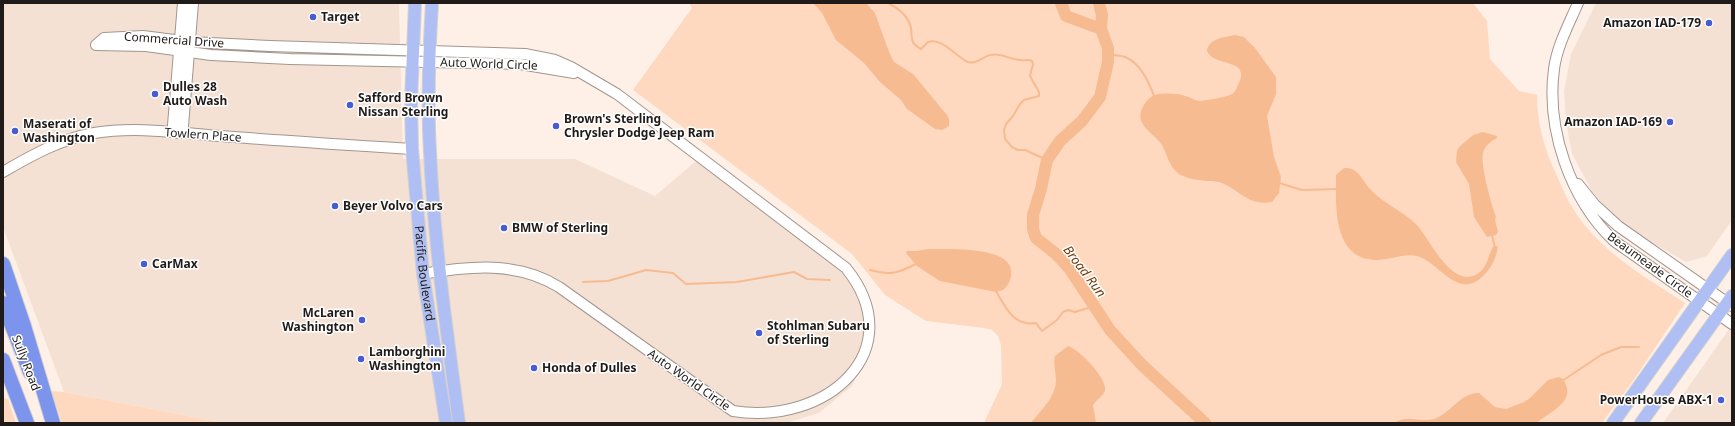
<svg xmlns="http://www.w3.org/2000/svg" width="1735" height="426" font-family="'Noto Sans',sans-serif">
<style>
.built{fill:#f5e1d3}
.green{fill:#fed9bf}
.water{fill:#f7bb92}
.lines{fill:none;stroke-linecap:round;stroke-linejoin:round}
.stream{stroke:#f7bb92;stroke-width:2}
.river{stroke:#f7bb92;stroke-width:12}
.minor-casing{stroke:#a2968e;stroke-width:12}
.major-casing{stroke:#d2d1d1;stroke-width:14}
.highway-casing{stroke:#d2d1d1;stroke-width:16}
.minor{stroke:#fff;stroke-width:10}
.major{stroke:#b0bff3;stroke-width:12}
.highway{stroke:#7c94eb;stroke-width:14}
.poi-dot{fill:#465cd0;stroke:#fff;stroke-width:1.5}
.labels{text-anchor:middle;stroke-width:3;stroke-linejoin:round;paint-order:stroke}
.poi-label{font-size:12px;font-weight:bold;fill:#201b18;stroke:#fff;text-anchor:start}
.street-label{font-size:12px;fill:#201b18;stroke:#fff}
.water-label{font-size:13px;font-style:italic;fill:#6f3a08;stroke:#fff}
</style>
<rect width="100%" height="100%" fill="#fef0e7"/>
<path class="built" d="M3,3H399L403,159H575L655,196L701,157L838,261L868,308L869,347L852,386L819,413L786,423H224L64,392L3,227Z
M1596,3H1732V220L1707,256L1686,262L1642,237L1610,213L1592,191L1572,154L1566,122L1564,91L1571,54Z
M1732,325V423H1663Z"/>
<path class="green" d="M689,3H1473L1487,21L1490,59L1519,91L1537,95C1537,123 1544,147 1555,172C1561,184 1565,196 1572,207C1598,251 1644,276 1685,303L1635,378L1602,423H984L1002,384L1001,345L998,336L992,330L984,328L926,321L885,295L852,254L633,90L692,8Z
M51,391L64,392L224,423H62Z
M3,398L8,399L16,423H3Z"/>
<path class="water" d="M813,3H866L875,13L889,52L894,62L913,74L947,115L949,119V126L942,130L935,129L907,109L901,100L880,82L864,63L836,40L822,13Z
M1235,35L1244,37L1255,48L1276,77V94L1267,116L1274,157L1281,177L1279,193L1272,202C1243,207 1236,182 1211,181C1201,181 1187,179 1179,174C1169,167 1167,154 1162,145C1153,132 1132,124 1144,105C1146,101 1150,97 1155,95C1163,93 1176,93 1185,96C1190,97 1194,100 1199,101C1205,101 1227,97 1232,94C1234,93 1236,90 1237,87C1254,57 1214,68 1207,51C1208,39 1224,37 1235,35Z
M1483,132L1497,136V138C1490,142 1484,146 1483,154C1480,164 1492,207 1496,217L1495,220L1498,232L1496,235L1487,237L1474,217L1469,184L1456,162L1457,151L1459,147L1473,135Z
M1344,168C1359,167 1362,181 1371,190C1384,204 1403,211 1417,225C1430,239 1454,295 1481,271C1488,264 1488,255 1493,247L1498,246C1496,259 1492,267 1483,276C1458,301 1439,262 1417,256C1404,253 1390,260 1377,260C1332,260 1336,206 1336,175Z
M928,249C947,249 1008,246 1011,270C1012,278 1009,285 1003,290L996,292L940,281L917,266L906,253L907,251H917Z
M1068,346C1079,349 1108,379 1105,391C1104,395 1096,400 1093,405L1096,423H1031C1041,410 1055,398 1056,381C1056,372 1053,365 1055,356Z
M1559,377L1563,379C1578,402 1550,411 1537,423H1394C1408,414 1420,423 1434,419C1450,414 1461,392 1479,393L1495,407L1506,409L1524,402L1530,398L1548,380Z"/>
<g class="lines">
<path class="stream" d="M888,3C896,7 905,13 909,22C915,34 906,41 921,49L928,42C942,37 956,57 968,62C976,65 983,56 991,55C1001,52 1010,60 1020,60C1025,61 1028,59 1032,61L1033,64L1030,76L1039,92V96L1024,100L1020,104L1013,116L1006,124L1004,130L1005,139L1012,147L1018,150H1025L1047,160
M1108,55C1113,55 1120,55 1125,57C1141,63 1149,83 1155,98
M1279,183L1302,190L1338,189
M1492,235L1495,248
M870,270C892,276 898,273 918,263
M583,282L608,281L646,270L673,273L686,284L737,282L794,272L807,279L830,280
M996,291C1005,307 1014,327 1036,323L1042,331L1057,320L1063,312L1068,310L1075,312L1095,306
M1562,381L1601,355L1621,347H1639"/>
<path class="river" d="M1061,3L1066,16L1101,29
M1099,3L1102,15L1101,29L1108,48V62L1100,97L1082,121L1060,141L1047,160L1041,189L1033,215V229L1036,238L1056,254L1069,268L1110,330L1142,365L1205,423"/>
<g class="minor-casing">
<path id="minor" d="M183,3L173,125L177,133L183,126L193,3
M1578,3C1569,24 1557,46 1554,69C1546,129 1570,199 1614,241L1732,324
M96,45L104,38L143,36L190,42L270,46L525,54L555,60L571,67L617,94L846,268C912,350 827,426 733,411L559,287C517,261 470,266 423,274
M96,45L146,46L211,55L290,59L520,64L574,73
M3,172C32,155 61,139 94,133C136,126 180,133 221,136C285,141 348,145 412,149
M1578,184L1595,205L1618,226L1732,306"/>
</g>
<g class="major-casing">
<g id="major">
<path id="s1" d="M415,3L411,101L412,149L423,274L446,423"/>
<path d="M432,3C429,52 427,102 430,152C434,242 447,333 459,423"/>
<path d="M1613,423L1732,255"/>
<path d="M1641,423L1732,296"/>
</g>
</g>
<g class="highway-casing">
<path id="highway" d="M3,264L24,326L53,423
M3,303L30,372
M3,360L27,423"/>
</g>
<use href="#minor" class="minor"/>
<use href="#major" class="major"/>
<use href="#highway" class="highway"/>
</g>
<g class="poi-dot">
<circle cx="313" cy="17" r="4"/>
<circle cx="1709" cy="23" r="4"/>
<circle cx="155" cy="94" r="4"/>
<circle cx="350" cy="105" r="4"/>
<circle cx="1670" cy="122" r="4"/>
<circle cx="556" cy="126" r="4"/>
<circle cx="15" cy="131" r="4"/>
<circle cx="335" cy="206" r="4"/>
<circle cx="504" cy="228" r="4"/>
<circle cx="144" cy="264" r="4"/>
<circle cx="362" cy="320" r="4"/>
<circle cx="759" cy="333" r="4"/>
<circle cx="361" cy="359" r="4"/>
<circle cx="534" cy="368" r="4"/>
<circle cx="1721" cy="400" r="4"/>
</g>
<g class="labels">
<g class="poi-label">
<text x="321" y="21">Target</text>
<text x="1701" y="27" text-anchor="end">Amazon IAD-179</text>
<text x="163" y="91">Dulles 28<tspan x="163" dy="14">Auto Wash</tspan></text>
<text x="358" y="102">Safford Brown<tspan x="358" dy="14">Nissan Sterling</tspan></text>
<text x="564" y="123">Brown's Sterling<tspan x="564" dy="14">Chrysler Dodge Jeep Ram</tspan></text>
<text x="1662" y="126" text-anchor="end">Amazon IAD-169</text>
<text x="23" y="128">Maserati of<tspan x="23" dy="14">Washington</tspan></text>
<text x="343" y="210">Beyer Volvo Cars</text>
<text x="512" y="232">BMW of Sterling</text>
<text x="152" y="268">CarMax</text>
<text x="354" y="317" text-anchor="end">McLaren<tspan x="354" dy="14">Washington</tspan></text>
<text x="767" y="330">Stohlman Subaru<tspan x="767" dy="14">of Sterling</tspan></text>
<text x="369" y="356">Lamborghini<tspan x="369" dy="14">Washington</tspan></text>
<text x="542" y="372">Honda of Dulles</text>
<text x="1713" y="404" text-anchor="end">PowerHouse ABX-1</text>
</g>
<g class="street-label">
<text transform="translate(174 40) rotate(4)" y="4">Commercial Drive</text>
<text transform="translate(489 64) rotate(2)" y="4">Auto World Circle</text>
<text transform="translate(203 135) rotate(4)" y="4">Towlern Place</text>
<text transform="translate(1650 265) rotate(36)" y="4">Beaumeade Circle</text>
<text dy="4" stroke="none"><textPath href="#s1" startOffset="271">Pacific Boulevard</textPath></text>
<text transform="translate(26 363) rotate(69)" y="4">Sully Road</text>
<text transform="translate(689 380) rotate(35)" y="4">Auto World Circle</text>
</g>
<g class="water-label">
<text transform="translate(1085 271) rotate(53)" y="5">Broad Run</text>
</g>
</g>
<rect width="1735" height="426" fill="none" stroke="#201b18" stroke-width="8"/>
</svg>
